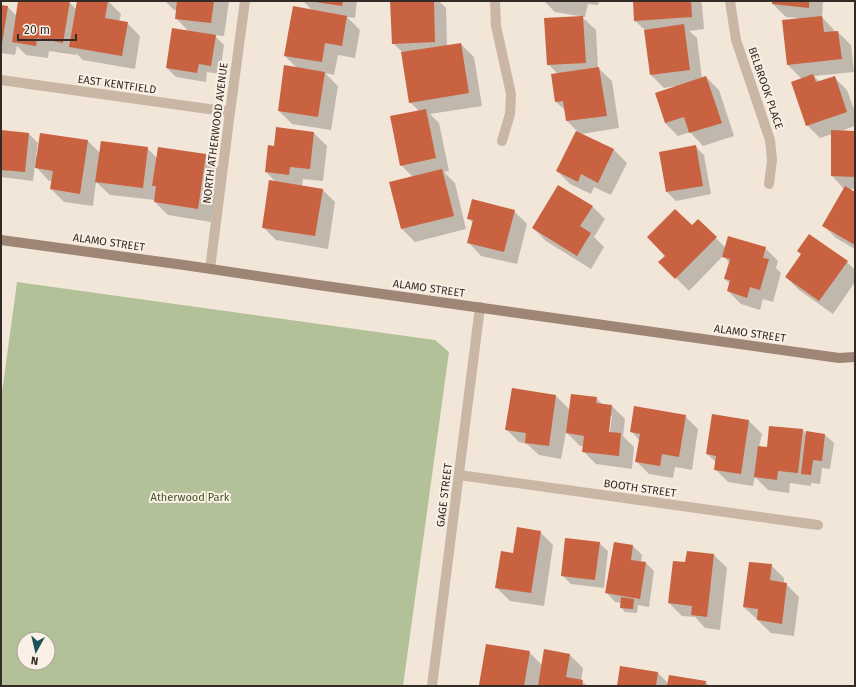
<svg xmlns="http://www.w3.org/2000/svg" width="856" height="687" font-family="'Fira Sans',sans-serif">
<style>
.green{fill:#b3c199;fill-rule:evenodd}
.shadow{fill:#0003;fill-rule:evenodd}
.building{fill:#c96240}
.lines{fill:none;stroke-linecap:round;stroke-linejoin:round}
.street{stroke:#cab6a5;stroke-width:10}
.secondary{stroke:#9e8576;stroke-width:10}
.labels{text-anchor:middle;stroke-width:4;stroke-linejoin:round;paint-order:stroke}
.street-label{font-size:11px;fill:#352b26;stroke:#faf0e5}
.park-label{font-size:11px;fill:#44542a;stroke:#faf0e5}
</style>
<rect width="100%" height="100%" fill="#f2e6d9"/>
<path class="green" d="M17,282L435,340L449,352L403,686H1V400ZM24,639H48V663H24Z"/>
<path class="shadow" d="M1,1V6L8,7L17,16L19,1H64L69,2L76,9L78,1H108L121,14L119,22L127,23L140,36L135,69L83,60L76,53V55L49,51L48,58L26,55L17,46L15,55L1,53Z
M165,1H229L224,36L214,35L224,45L220,74L207,72L206,82L176,77L167,68L189,32L176,18L177,10H174Z
M303,1H357L355,18L347,17L360,30L355,58L338,55L334,75L325,73L338,86L331,130L292,124L279,111L298,69L285,56L313,11Z
M391,1H439L446,8L447,46L461,44L474,57L482,106L430,114L439,123L449,171L444,172L455,183L466,229L415,242L402,229L413,177L401,165L419,111L410,102L402,52L393,43Z
M544,1H599L598,5L588,4L585,17H582L596,30L598,68L612,81L619,128L581,134L614,150L627,163L611,195L594,187L591,194L570,184L557,171L577,131L567,121L566,111L556,102L558,74L548,64L579,16L555,12Z
M634,1H700L702,4L704,29L689,31L697,38L702,79L706,77L719,90L734,136L703,146L690,132L678,136L665,123L675,86L664,88L651,75L645,30L635,21Z
M773,1H823L822,17L834,30L835,32H838L851,45L854,72L814,76L820,82L834,77L847,90L855,112V126L841,131L855,132V189H848L855,193V249L836,238L823,225L844,189L832,176V134L820,138L807,125L802,79L788,65L798,18L786,17L773,4Z
M277,128L314,133L327,146L323,181L303,179L302,186L322,189L335,202L328,249L276,240L263,227L276,182L266,172L275,147Z
M1,131L29,134L38,143L36,156H38L88,141L100,153L147,148L158,159L206,155L219,168L211,222L168,215L155,202V200L110,195L96,182L93,206L64,202L51,189L52,181H49L35,166L33,181L1,177Z
M695,146L704,155L711,194L676,201L667,192Z
M592,206L605,219L594,237L604,247L591,269L546,241L533,228Z
M514,211L527,224L517,264L481,256L468,242L473,223L468,218Z
M698,221L726,248H765L778,261L776,268L781,273L773,302L763,299L760,310L741,304L728,291L730,284L725,279L730,263L723,256L689,291L660,262Z
M847,262L855,270V282L833,314L799,290L786,277Z
M512,389L556,396L570,410L596,398L603,405L612,406L625,419L623,436L634,447L632,469L596,464L583,451L584,446H580L566,432L561,459L539,455L527,444L519,442L506,429ZM610,416H612L609,437H607Z
M685,416L698,429L692,470L675,467L673,478L649,474L636,461L640,441L631,431Z
M749,421L762,434L759,447L768,448L803,430L806,434L825,435L834,443L830,469L822,468L820,484L811,483V486L790,483L789,493L768,490L755,477L753,486L728,482L715,469L716,462L707,454Z
M540,532L553,545L544,606L510,601L497,588L514,554Z
M599,543L608,551L604,588L571,584L562,575Z
M614,543L633,546L642,555L641,562L646,563L654,571L649,607L638,605L637,613L625,612L621,607L622,603L615,602L607,593Z
M688,552L714,555L727,568L720,630L705,628L695,617L682,616L669,603L686,563Z
M771,565L784,578V583L786,584L799,597L794,636L771,633L744,607Z
M545,650L570,655L583,668L581,681L588,686L480,685L529,652L542,665Z
M621,667L658,673L669,684L706,682L709,686H618Z"/>
<path class="building" d="M18,1H70L63,43L37,38L36,46L12,42Z
M77,1H108L105,18L128,22L122,56L69,47Z
M177,1H214L211,23L175,19Z
M309,1H343L342,6Z
M390,1H434L435,42L392,44Z
M633,1H691L692,17L634,21Z
M772,1H809V8L772,4Z
M1,5L8,6L2,44H1Z
M293,6L347,16L342,46L325,43L322,62L284,56Z
M583,16L586,63L547,65L544,18Z
M822,16L824,32L838,31L842,59L787,65L782,20Z
M684,24L690,70L650,75L644,30Z
M172,28L216,35L211,66L199,64L197,73L166,68Z
M461,43L469,93L409,103L401,52Z
M284,65L325,72L318,117L278,111Z
M599,67L607,116L566,121L563,101L555,102L551,74Z
M813,74L816,82L835,76L847,112L806,126L791,82Z
M706,76L722,123L689,133L684,117L665,123L655,93Z
M426,109L436,158L400,166L390,116Z
M276,127L314,132L310,169L290,167L289,175L265,172L268,145L274,146Z
M1,130L29,133L25,172L1,170Z
M831,130L855,131V177L831,176Z
M576,131L614,149L598,183L581,174L578,182L556,171Z
M40,133L88,140L80,194L50,189L53,171L35,168Z
M101,141L148,147L143,188L95,182Z
M696,145L703,186L666,192L659,152Z
M158,147L206,154L198,209L154,202L156,186H152Z
M442,169L454,216L401,229L389,182Z
M269,180L323,189L315,236L262,228Z
M558,185L593,206L580,226L591,233L577,256L532,228Z
M845,186L855,192V245L822,226Z
M472,199L515,210L504,252L467,243L473,220L467,219Z
M675,209L692,225L698,219L717,237L675,279L658,262L665,256L647,237Z
M809,234L848,261L819,301L785,277L801,254L797,251Z
M728,236L766,247L763,258L769,259L760,290L750,287L747,298L727,291L730,280L724,279L730,259L722,257Z
M512,388L556,395L549,446L525,443L526,433L505,430Z
M571,394L597,397L596,403L612,405L609,432L621,433L619,456L582,452L584,436L566,433Z
M634,406L686,415L679,457L662,454L660,466L635,462L640,434L630,432Z
M712,414L749,420L741,474L714,470L716,456L706,454Z
M769,426L803,429L798,473L778,471L777,480L754,477L758,446L767,447Z
M806,431L825,434L822,461L813,460L811,475L801,474Z
M517,527L541,531L531,593L495,588L501,551L513,553Z
M565,538L600,542L595,580L561,576Z
M614,542L633,545L631,560L646,562L640,599L605,593Z
M687,551L714,554L707,617L691,615L692,606L668,603L673,561L685,562Z
M749,562L772,564L770,580L787,583L782,624L757,620L758,609L743,607Z
M621,597L634,599L633,609L620,608Z
M486,644L530,651L524,686L479,685Z
M544,649L570,654L566,677L583,680L582,686H538Z
M620,666L658,672L656,686H617Z
M669,675L706,681L705,686H667Z"/>
<g class="lines">
<path class="street" d="M495,1L496,26L511,94L510,114L502,141
M730,1L736,40L770,140L772,160L769,184
M1,80L230,112
M210,269L230,112L245,1
M459,475L818,525
M432,686L480,307"/>
<path class="secondary" d="M1,240L184,265L318,285L839,358L855,357"/>
</g>
<g class="labels">
<g class="street-label">
<text transform="translate(117 84) rotate(8)" y="4">EAST KENTFIELD</text>
<text transform="translate(766 88) rotate(71)" y="4">BELBROOK PLACE</text>
<text transform="translate(215 133) rotate(-83)" y="4">NORTH ATHERWOOD AVENUE</text>
<text transform="translate(109 242) rotate(8)" y="4">ALAMO STREET</text>
<text transform="translate(429 288) rotate(8)" y="4">ALAMO STREET</text>
<text transform="translate(750 333) rotate(8)" y="4">ALAMO STREET</text>
<text transform="translate(640 488) rotate(8)" y="4">BOOTH STREET</text>
<text transform="translate(444 495) rotate(-83)" y="4">GAGE STREET</text>
</g>
<g class="park-label">
<text x="190" y="501">Atherwood Park</text>
</g>
</g>
<rect width="856" height="687" fill="none" stroke="#352b26" stroke-width="4"/>
<g transform="translate(36 651) rotate(188)"><circle r="19" fill="#faf0e5" stroke="#aba199"/>
<path d="M0-3L7 15L0 10L-7 15Z" fill="#1b5358"/>
<text y="-6" font-size="11" font-weight="bold" text-anchor="middle" fill="#352b26">N</text>
</g>
<path d="M18 34v6h58v-6" fill="none" stroke="#352b26" stroke-width="2"/>
<text x="24" y="34" font-size="12" fill="#352b26" stroke="#faf0e5" stroke-width="3" paint-order="stroke">20 m</text>
</svg>
